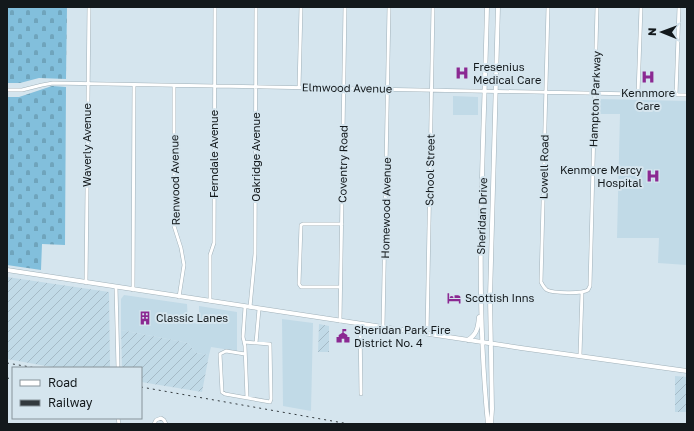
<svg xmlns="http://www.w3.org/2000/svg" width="694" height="431" font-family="'Golos Text',sans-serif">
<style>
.built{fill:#c1dae7}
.industrial{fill:url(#industrial-furrows)}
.cemetery{fill:url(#cemetery-stones)}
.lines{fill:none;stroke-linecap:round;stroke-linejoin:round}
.minor-casing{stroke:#a1b1b9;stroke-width:4}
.major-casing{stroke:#a1b1b9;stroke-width:5}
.minor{stroke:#fff;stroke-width:3}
.major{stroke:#fff;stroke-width:4}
.rail{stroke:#32393d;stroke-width:1;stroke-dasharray:2 4;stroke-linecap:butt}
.labels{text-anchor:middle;stroke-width:4;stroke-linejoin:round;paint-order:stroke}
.poi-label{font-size:11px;fill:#13191c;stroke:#d5e5ee;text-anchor:start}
.street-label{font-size:11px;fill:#13191c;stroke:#d5e5ee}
</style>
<defs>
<pattern id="industrial-furrows" width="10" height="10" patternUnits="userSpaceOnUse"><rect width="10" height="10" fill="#c1dae7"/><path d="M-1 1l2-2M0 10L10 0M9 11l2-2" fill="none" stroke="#a5bac6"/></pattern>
<pattern id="cemetery-stones" width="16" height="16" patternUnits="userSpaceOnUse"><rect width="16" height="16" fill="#82bfdc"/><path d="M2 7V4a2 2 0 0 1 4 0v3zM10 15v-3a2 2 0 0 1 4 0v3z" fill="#6fa4bc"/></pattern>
</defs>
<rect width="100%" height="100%" fill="#d5e5ee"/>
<path class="built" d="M453,96L478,97V115H453Z
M600,99L687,101V265L658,263L659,238H617L620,114H599Z
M124,295L187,304L188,322L199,324V306L237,312V351L211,347L209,355L196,353L188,343L121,330V299Z
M282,319L313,323L311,411L283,406Z"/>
<path class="industrial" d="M7,277L109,292L110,368H57L7,359Z
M319,324L329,326V352H318Z
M121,330L188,343L196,353L209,355L202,392L141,382V368H122Z
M675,376L687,377V424V412H675Z"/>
<path class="cemetery" d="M7,7H67L66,79L39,78L20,83H7Z
M52,86L66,87L65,245L42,244L41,270L7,265V97H19Z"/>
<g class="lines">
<g class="minor-casing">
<path id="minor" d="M548,7L541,282C543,286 544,288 547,290C553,293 582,294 588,290L590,286L597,7
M174,86V226L181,248L184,265L179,297
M299,88L301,7
M7,90H22L42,85L53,83L687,95
M638,94L641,7
M676,95L679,7
M86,283L89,7
M116,287L118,368
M340,287H301L299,284L301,225L303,224H342
M133,290L134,85
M210,301V255L214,243L215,7
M245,307L243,337L245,346L247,398
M250,307L255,254L256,7
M340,321L345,7
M360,324L361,394
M383,327L389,7
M427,334L433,7
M244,342L270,344L271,399L270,402L225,394L222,392L220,354L226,351L245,354
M256,343L259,309
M580,355L582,292
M118,418L119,424
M154,424L156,420L161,418L164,420L166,424"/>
</g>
<g class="major-casing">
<path id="major" d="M487,7C484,146 474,286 488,424
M7,270L521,348L687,371
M468,340C477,334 478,328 479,317
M491,424L492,409L490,297L498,7"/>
</g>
<use href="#minor" class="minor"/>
<use href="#major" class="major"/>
<path class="rail" d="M7,363L36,368
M7,378L13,379
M141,387L349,424"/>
</g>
<defs>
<g id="hospital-bare" transform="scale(1.08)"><path d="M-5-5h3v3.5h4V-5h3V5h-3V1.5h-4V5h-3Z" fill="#8b2992" stroke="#d5e5ee" stroke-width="2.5" paint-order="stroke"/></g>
<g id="hotel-bare" transform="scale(1.08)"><path d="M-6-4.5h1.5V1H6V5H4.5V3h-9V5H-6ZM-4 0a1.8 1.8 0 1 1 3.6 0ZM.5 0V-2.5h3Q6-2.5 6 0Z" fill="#8b2992" stroke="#d5e5ee" stroke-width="2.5" paint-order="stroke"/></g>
<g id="building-bare" transform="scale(1.08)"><path d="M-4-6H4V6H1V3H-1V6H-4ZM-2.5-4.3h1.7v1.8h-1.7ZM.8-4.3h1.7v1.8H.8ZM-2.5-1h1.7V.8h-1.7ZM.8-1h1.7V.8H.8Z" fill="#8b2992" stroke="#d5e5ee" stroke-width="2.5" paint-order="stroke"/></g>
<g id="civic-bare" transform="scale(1.08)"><path d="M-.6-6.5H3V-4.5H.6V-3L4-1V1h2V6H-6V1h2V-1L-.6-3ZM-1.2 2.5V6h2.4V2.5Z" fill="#8b2992" stroke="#d5e5ee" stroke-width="2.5" paint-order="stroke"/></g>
</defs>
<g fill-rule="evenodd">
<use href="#hospital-bare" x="462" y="73"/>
<use href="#hospital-bare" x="648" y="77"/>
<use href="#hospital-bare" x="653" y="176"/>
<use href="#hotel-bare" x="454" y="298"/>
<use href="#building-bare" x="145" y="318"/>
<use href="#civic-bare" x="343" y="336"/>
</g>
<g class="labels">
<g class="poi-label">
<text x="473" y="71">Fresenius<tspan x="473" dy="13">Medical Care</tspan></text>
<text x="648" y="97" text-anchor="middle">Kennmore<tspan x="648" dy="13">Care</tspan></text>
<text x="642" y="174" text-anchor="end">Kenmore Mercy<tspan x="642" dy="13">Hospital</tspan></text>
<text x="465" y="302">Scottish Inns</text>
<text x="156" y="322">Classic Lanes</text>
<text x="354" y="334">Sheridan Park Fire<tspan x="354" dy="13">District No. 4</tspan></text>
</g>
<g class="street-label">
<text transform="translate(347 88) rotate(1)" y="4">Elmwood Avenue</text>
<text transform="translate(595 99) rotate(-88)" y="4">Hampton Parkway</text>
<text transform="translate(87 145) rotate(-90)" y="4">Waverly Avenue</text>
<text transform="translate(214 154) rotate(-90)" y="4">Ferndale Avenue</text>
<text transform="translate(256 157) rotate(-90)" y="4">Oakridge Avenue</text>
<text transform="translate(343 164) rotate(-89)" y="4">Coventry Road</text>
<text transform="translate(544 167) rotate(-89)" y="4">Lowell Road</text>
<text transform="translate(430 170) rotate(-89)" y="4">School Street</text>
<text transform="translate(175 180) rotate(-91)" y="4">Renwood Avenue</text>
<text transform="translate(386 208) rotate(-89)" y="4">Homewood Avenue</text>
<text transform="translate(482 216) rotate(-88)" y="4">Sheridan Drive</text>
</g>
</g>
<rect width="694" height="431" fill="none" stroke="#13191c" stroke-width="16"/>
<rect x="12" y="367" width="130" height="52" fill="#d5e5ee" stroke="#87939a"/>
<rect x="20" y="380" width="20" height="6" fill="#ffffff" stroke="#87939a"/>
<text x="48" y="387" font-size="12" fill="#13191c">Road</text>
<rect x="20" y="400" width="20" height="6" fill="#32393d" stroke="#87939a"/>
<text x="48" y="407" font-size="12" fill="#13191c">Railway</text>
<g transform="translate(662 32) rotate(271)" stroke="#d5e5ee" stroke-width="3" paint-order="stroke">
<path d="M0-3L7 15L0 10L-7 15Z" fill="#13191c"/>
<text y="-6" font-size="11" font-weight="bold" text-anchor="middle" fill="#13191c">N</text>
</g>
</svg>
